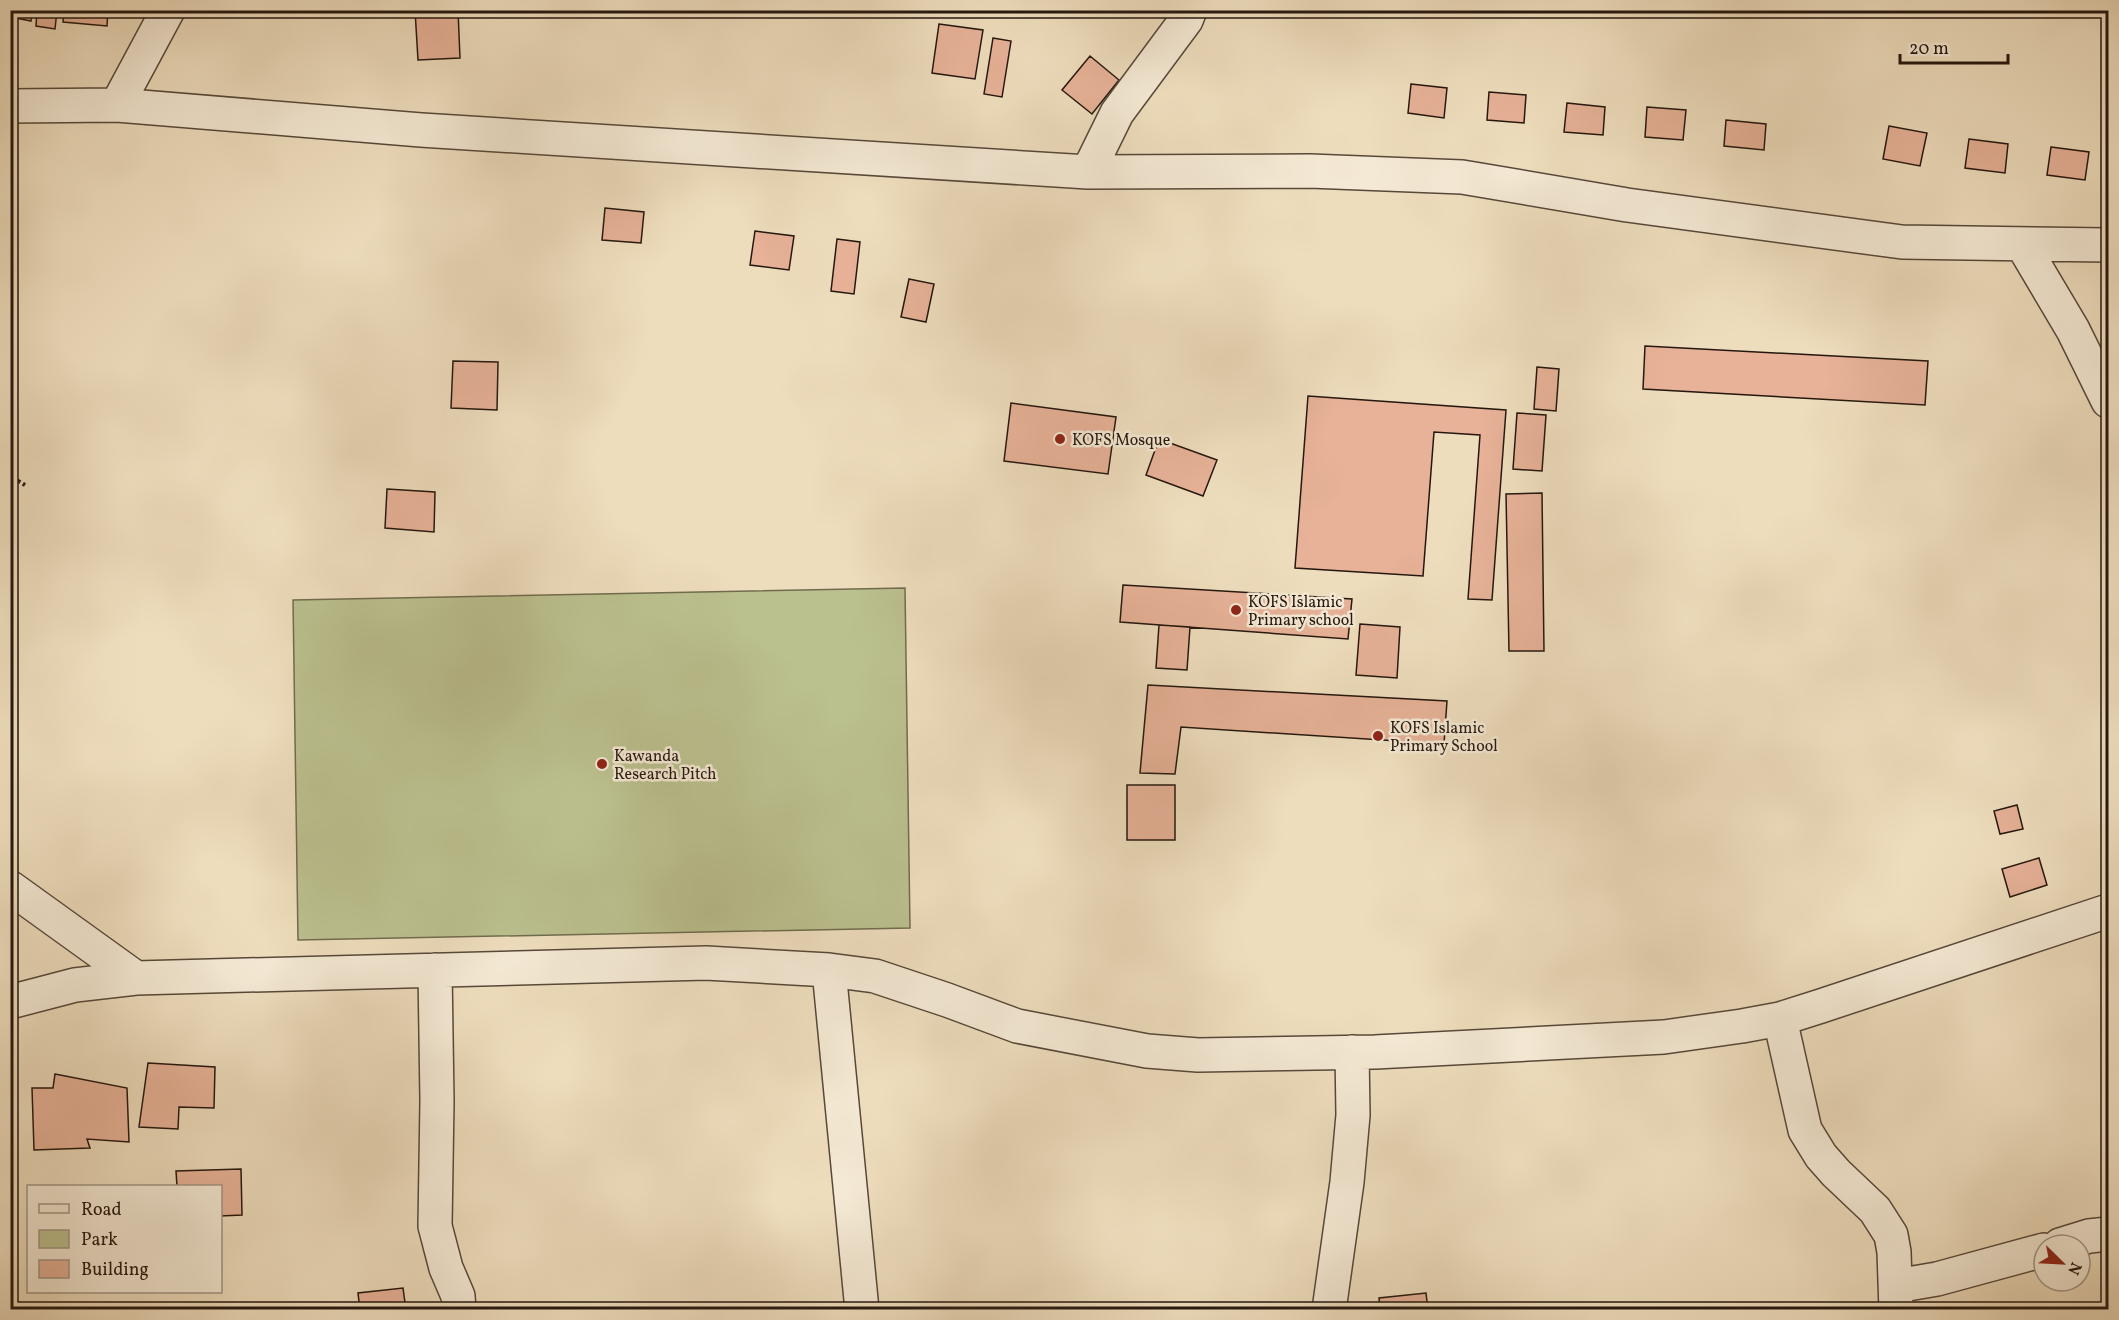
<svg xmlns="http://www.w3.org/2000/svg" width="2119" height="1320" font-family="Vollkorn,serif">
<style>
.green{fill:#bbc08f;stroke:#706c4f;stroke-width:1.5}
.building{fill:#e7b298;stroke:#25170f;stroke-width:1.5}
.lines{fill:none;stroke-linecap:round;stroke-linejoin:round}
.minor-casing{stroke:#57483a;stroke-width:36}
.path{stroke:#25170f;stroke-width:4;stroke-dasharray:4.5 3;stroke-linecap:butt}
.minor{stroke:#f4e9d4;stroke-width:33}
.poi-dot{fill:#8f2418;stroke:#f4e9d4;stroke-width:2}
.labels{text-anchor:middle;stroke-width:5;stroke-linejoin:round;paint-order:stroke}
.poi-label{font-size:16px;fill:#25170f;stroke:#f4e9d4;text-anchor:start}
</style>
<rect width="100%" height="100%" fill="#eeddbd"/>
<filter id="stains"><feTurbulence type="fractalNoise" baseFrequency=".00333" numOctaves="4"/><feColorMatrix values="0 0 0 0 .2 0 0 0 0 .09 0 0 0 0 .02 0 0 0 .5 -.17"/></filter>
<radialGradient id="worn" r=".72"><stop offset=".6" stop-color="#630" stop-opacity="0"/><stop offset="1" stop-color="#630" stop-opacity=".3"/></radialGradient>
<path class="green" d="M905,588L910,928L298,940L293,600Z"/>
<path class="building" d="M10,10H32L31,21L10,17Z
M37,10H57L55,29L36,26Z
M64,10H108L107,26L63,22Z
M415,10H458L460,58L418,60Z
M939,24L983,30L975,79L932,73Z
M993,38L1011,41L1002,97L984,94Z
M1090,56L1119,80L1092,114L1062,90Z
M1411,84L1447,88L1444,118L1408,113Z
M1489,92L1526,95L1524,123L1487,120Z
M1567,103L1605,107L1603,135L1564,132Z
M1647,107L1686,110L1683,140L1645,137Z
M1726,120L1766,124L1764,150L1724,146Z
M1889,126L1927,133L1920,166L1883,159Z
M1969,139L2008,144L2005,173L1965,168Z
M2051,147L2089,152L2085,180L2047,175Z
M605,208L644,212L641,243L602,240Z
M755,231L794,236L789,270L750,265Z
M837,239L860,242L854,294L831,291Z
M909,279L934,284L926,322L901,317Z
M1645,346L1928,361L1925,405L1643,389Z
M453,361L498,362L497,410L451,408Z
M1537,367L1559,369L1556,411L1534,409Z
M1308,396L1506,410L1492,600L1468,599L1480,435L1434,432L1423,576L1295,568Z
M1011,403L1116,417L1108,474L1004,461Z
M1517,413L1546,415L1542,471L1513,469Z
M1159,439L1217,460L1203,496L1146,475Z
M387,489L435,492L434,532L385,528Z
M1542,493L1544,651H1509L1506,494Z
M1123,585L1352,599L1348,639L1120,622Z
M1360,624L1400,627L1397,678L1356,675Z
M1159,625L1190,627L1187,670L1156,668Z
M1148,685L1447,701L1444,744L1181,727L1175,774L1140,773Z
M1127,785H1175V840H1127Z
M2017,805L2023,829L2000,834L1994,811Z
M2039,858L2047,885L2010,897L2002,869Z
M148,1063L215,1067L214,1108L179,1107L178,1129L139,1127Z
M55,1074L127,1088L129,1142L87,1139L90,1148L34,1150L32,1088H53Z
M241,1169L242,1215L220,1216V1186H177L176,1171Z
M403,1288L406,1310H360L358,1293Z
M1426,1293L1428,1310H1380L1379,1298Z"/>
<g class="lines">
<g class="minor-casing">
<path id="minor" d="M117,105L168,10
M10,106L117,105L421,130L1088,172L1310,171L1462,177L1627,205L1902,242L2108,245
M1088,172L1117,113L1186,20L1190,10
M2022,244L2073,330L2108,401
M11,888L136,978
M435,970L437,1101L435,1226L446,1268L458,1296L459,1310
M829,970L862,1310
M10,1002L75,985L136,978L706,963L829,970L875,976L947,1000L1017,1026L1147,1051L1198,1055L1375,1052L1664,1037L1742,1026L1780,1019L1821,1006L2108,911
M1780,1019L1805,1130L1821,1156L1836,1173L1875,1210L1891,1235L1894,1252L1896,1310
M2060,1245L2089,1236L2108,1234
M1896,1286L1937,1279L2044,1250
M1329,1310L1347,1182L1353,1115L1352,1052"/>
</g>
<path class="path" d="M10,476L25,485"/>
<use href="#minor" class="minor"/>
</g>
<g class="poi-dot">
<circle cx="1060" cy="439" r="6"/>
<circle cx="1236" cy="610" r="6"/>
<circle cx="1378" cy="736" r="6"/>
<circle cx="602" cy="764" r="6"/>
</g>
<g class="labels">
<g class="poi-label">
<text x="1072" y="445">KOFS Mosque</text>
<text x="1248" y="607">KOFS Islamic<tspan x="1248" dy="18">Primary school</tspan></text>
<text x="1390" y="733">KOFS Islamic<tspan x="1390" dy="18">Primary School</tspan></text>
<text x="614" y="761">Kawanda<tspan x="614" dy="18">Research Pitch</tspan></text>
</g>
</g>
<rect width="2119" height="1320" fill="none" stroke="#eeddbd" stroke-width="36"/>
<rect x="12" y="12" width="2095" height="1296" fill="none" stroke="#25170f" stroke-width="3"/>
<rect x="18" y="18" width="2083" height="1284" fill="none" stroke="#25170f" stroke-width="1.5"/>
<rect x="27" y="1185" width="195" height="108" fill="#f4e9d4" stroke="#a19585" stroke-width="1.5"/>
<rect x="39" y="1204" width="30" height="9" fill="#f4e9d4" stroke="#a19585" stroke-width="1.5"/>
<text x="81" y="1215" font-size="18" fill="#25170f">Road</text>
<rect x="39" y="1230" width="30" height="18" fill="#bbc08f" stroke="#a19585" stroke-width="1.5"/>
<text x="81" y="1245" font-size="18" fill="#25170f">Park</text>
<rect x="39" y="1260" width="30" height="18" fill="#e7b298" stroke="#a19585" stroke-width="1.5"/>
<text x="81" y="1275" font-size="18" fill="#25170f">Building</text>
<g transform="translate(2062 1263) rotate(114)"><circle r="28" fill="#f4e9d4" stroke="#a19585" stroke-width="1.5"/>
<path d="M0-4.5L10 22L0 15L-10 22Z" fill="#8f2418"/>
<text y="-9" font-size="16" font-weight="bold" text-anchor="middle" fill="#25170f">N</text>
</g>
<path d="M1900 54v9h108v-9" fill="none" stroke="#25170f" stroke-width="3"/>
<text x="1909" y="54" font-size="18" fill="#25170f" stroke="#f4e9d4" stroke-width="4.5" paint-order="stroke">20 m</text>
<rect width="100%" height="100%" filter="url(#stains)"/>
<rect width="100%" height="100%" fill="url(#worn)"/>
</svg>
